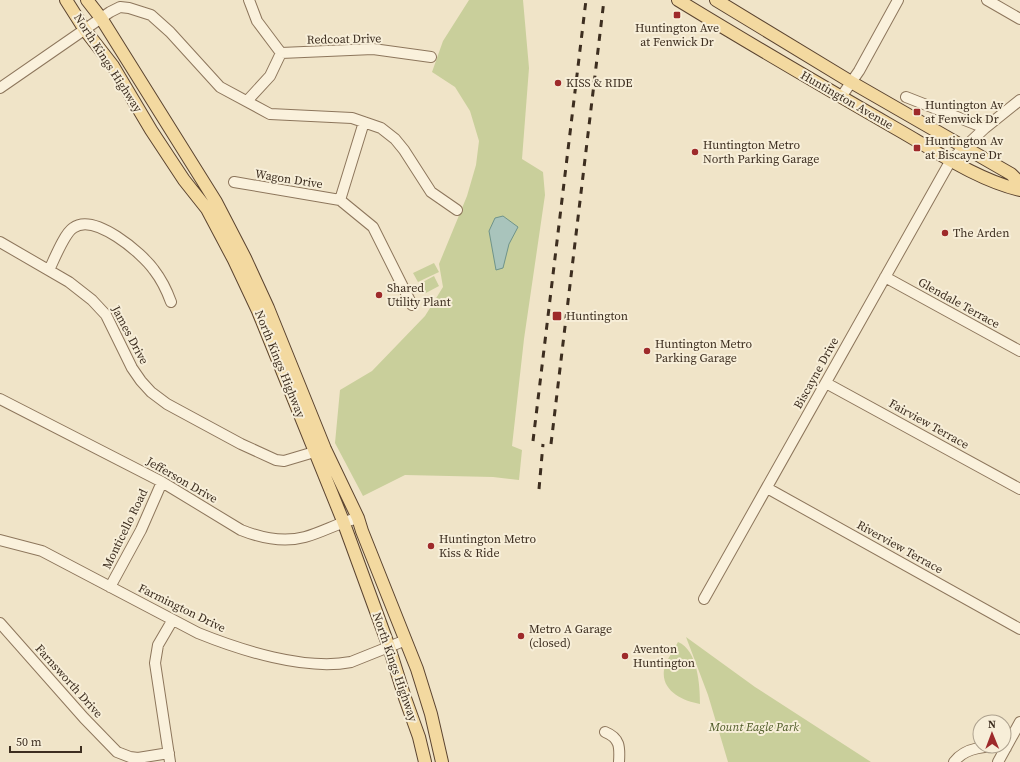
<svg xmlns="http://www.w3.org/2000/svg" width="1020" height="762" font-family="'Source Serif 4',serif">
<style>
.green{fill:#c9cf9b}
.water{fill:#a9c4bc;stroke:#6f938a}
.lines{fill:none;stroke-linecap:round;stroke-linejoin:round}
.minor-casing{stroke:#8d765c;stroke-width:12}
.major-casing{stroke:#5b4430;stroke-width:14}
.minor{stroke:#faf1dc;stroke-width:10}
.major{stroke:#f3d9a0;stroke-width:12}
.rail{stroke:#3d2e20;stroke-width:3;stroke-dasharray:7 7;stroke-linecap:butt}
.poi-dot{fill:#9e2a2b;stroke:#f7eed8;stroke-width:1.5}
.labels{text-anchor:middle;stroke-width:4;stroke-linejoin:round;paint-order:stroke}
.poi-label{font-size:12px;fill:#3d2e20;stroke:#f7eed8;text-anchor:start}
.street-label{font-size:12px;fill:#3d2e20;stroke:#f7eed8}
.park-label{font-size:12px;font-style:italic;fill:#4d5a26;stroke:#f7eed8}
</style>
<rect width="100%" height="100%" fill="#f0e4c8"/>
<path class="green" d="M469,0H523L529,68L522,159L543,172L545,195L524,339L512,446L522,450L519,480L493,477L405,475L363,496L335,443L340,390L372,371L425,316L443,287L439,264L467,196L476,165L479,141L470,111L455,87L432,72L443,41Z
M434,263L439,272L418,282L413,273Z
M434,276L439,286L424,294L419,284Z
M686,637L755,687L871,762H728L708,695Z
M678,642C698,650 700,686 700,704C683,701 661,691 664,670C666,660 674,650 678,642Z"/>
<path class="water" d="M503,216L518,227L509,244L503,268L496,270L489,231L495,218Z"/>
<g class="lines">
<g class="minor-casing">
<path id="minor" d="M249,0L257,21L281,53L373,49L431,57
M987,0L1020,19
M0,88L110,12L120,7L129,8L151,15L170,32L220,87L270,114L352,118L381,128L395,139L404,150L431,192L457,210
M841,97L859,71L898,0
M906,97L985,128
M248,100L270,76L281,53
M234,182L340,200L373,227L412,305
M340,200L364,122
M0,242L69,282L92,300L106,315L132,368L141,381L151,392L167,404L241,444L276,460L284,461L321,450
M49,270C54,260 64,234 73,228C94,212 142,253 154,270C161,279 167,291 171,302
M885,277L1020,351
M826,383L1020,489
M0,399L162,482L241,530C261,538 283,543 305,537C323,532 340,522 358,518
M767,488L1020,629
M0,540L42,551L198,633C240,650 305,671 351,662L406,640
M110,587L141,530L162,482
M704,599L951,160L985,128L1020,100
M0,623L84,718L117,752L130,757L138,758L169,753
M605,732C620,738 620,747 619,762
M170,762L155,663L158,645L172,621
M954,762C965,747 988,745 1006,748
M998,762L1020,722"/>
</g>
<g class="major-casing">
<path id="major" d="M66,0L85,30L113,66L151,130L184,180L207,209L234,260L258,311L343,521L389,647L405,698L419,737L425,762
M87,0L101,18L216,202L245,258L268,308L325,449L358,518L362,531L417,669L431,714L442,762
M678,0C750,44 822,86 895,128C934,150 977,180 1020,190
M716,0L851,82L1011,174L1020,183"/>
</g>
<use href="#minor" class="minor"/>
<use href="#major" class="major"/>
<path class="rail" d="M533,441L586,0
M551,444L604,0
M539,489L543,444"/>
</g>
<g class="poi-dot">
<rect x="673" y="11" width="8" height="8" rx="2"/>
<circle cx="558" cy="83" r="4"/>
<rect x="913" y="108" width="8" height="8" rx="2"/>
<rect x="913" y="144" width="8" height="8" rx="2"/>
<circle cx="695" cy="152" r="4"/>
<circle cx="945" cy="233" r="4"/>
<circle cx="379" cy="295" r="4"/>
<rect x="552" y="311" width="10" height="10" rx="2"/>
<circle cx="647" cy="351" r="4"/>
<circle cx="431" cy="546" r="4"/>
<circle cx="521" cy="636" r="4"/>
<circle cx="625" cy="656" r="4"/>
</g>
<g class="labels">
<g class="poi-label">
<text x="677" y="32" text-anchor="middle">Huntington Ave<tspan x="677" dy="14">at Fenwick Dr</tspan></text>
<text x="566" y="87">KISS &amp; RIDE</text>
<text x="925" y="109">Huntington Av<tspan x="925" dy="14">at Fenwick Dr</tspan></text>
<text x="925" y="145">Huntington Av<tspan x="925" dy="14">at Biscayne Dr</tspan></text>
<text x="703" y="149">Huntington Metro<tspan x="703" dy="14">North Parking Garage</tspan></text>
<text x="953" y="237">The Arden</text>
<text x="387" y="292">Shared<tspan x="387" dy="14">Utility Plant</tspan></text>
<text x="566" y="320">Huntington</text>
<text x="655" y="348">Huntington Metro<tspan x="655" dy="14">Parking Garage</tspan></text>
<text x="439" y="543">Huntington Metro<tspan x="439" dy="14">Kiss &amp; Ride</tspan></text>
<text x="529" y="633">Metro A Garage<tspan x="529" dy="14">(closed)</tspan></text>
<text x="633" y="653">Aventon<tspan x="633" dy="14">Huntington</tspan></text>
</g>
<g class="street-label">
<text transform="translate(344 39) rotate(-1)" y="4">Redcoat Drive</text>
<text transform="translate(108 63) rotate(57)" y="4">North Kings Highway</text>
<text transform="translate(847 100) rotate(30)" y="4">Huntington Avenue</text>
<text transform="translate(289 179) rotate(9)" y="4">Wagon Drive</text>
<text transform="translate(959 303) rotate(29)" y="4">Glendale Terrace</text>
<text transform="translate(130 335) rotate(62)" y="4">James Drive</text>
<text transform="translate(280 364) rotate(68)" y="4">North Kings Highway</text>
<text transform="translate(816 373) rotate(-61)" y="4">Biscayne Drive</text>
<text transform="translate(929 424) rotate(29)" y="4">Fairview Terrace</text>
<text transform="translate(182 480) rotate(30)" y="4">Jefferson Drive</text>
<text transform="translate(125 529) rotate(-64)" y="4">Monticello Road</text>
<text transform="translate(900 547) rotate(29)" y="4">Riverview Terrace</text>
<text transform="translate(182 608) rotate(26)" y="4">Farmington Drive</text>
<text transform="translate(395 667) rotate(71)" y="4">North Kings Highway</text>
<text transform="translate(69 681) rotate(48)" y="4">Farnsworth Drive</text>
</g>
<g class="park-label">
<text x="754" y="731">Mount Eagle Park</text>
</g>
</g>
<g transform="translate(992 734) rotate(359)"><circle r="19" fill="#f7eed8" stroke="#ada18e"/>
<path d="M0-3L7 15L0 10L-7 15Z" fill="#9e2a2b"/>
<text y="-6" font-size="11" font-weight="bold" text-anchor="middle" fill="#3d2e20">N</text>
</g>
<path d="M10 746v6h71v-6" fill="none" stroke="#3d2e20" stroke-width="2"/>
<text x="16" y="746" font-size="12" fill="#3d2e20" stroke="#f7eed8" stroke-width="3" paint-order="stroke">50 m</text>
</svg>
